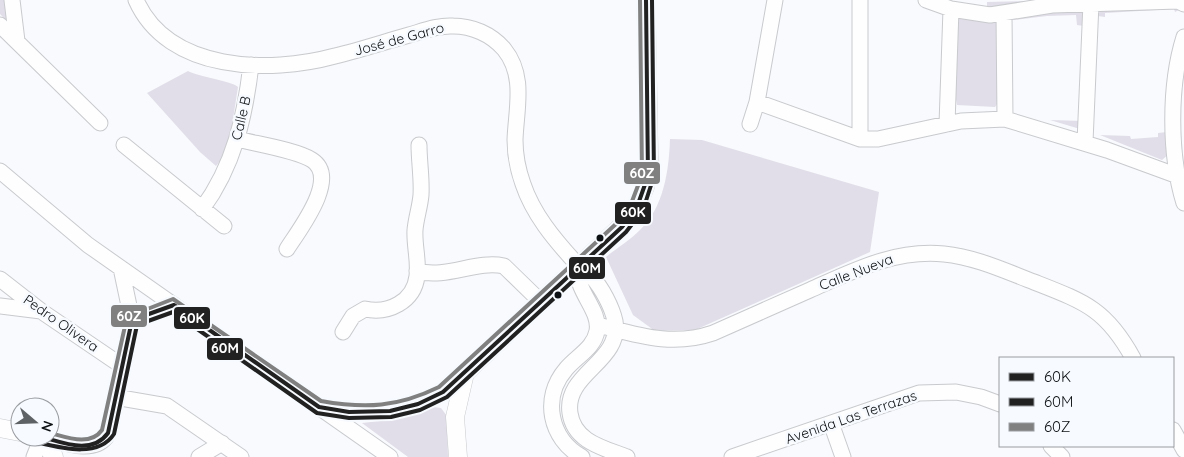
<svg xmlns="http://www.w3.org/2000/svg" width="1184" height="457" font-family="Quicksand,sans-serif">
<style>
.green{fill:#e1dee9}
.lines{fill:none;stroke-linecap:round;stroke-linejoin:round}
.minor-casing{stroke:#c8cacd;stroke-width:17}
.tertiary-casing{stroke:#c8cacd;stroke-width:19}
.minor{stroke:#fefeff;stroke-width:15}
.tertiary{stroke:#fefeff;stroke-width:18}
.bus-1-casing{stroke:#f7fafe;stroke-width:8}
.bus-2-casing{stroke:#f7fafe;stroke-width:8}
.bus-3-casing{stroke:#f7fafe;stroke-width:8}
.bus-1{stroke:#212121;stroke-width:4}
.bus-2{stroke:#212121;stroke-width:4}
.bus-3{stroke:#808080;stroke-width:4}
.bus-dot{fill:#0d1013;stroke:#f7fafe;stroke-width:2}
.labels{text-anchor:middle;stroke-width:5;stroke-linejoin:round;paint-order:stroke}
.street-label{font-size:14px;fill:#0d1013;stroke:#f7fafe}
.line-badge{stroke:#f7fafe;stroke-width:2}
.badge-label{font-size:14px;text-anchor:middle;font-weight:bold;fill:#fff}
</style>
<rect width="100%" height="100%" fill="#f8fafd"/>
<path class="green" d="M0,0H9L7,21L0,14Z
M1028,1L1027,3L989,9L987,7V2Z
M1101,7H1176L1179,10L1175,12L1174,9L1105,13V17L1098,16Z
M1080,9L1085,12L1084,26L1077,25L1076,15L1047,16L1013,20L1018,15Z
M959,18L995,20L998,23V103L995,107L957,105L955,94L957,22Z
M188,71C197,76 234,82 238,87L228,151L216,166L200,152L147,93Z
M1050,120L1083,121L1080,129Z
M1167,132L1170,153L1162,160L1100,135L1130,136L1131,139L1158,137V133Z
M670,139L702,140L879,192L870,252L695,330L655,331L633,315L606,257C617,248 630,240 640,230C664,207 669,170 670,139Z
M433,407L441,408L447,416L448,457H408L362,423L398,419Z"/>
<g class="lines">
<g class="minor-casing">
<path id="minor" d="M12,0L17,41
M136,0C168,72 269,74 335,56C360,50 384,42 409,35C423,31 438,25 453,26C472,26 491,34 504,49C526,76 516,109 515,140C515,155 518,170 523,184C533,214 554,239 575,262C580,268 587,271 592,277C602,288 612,307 615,321C622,362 564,373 570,413C574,442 604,448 627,457
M926,0L951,9L990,15L1052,5L1178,1L1184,4
M1004,14L1005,119
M0,25L100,123
M1184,37C1169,85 1169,154 1184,203
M757,102L860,139H878L961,121L1005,119L1107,150L1178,176
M750,124L757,102L775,0
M947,124L951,9
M237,139C256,144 296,150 312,160C340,178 299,230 287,249
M860,139V0
M1085,142L1091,3
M124,145L224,226
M0,171L88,245L390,457
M202,209C234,166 245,116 251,65
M578,265C578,272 578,278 580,284C585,299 600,315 597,331C594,348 577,356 566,369C541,398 550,439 582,457
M417,271C447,279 476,260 504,266L540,301
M0,279L41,311L122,366
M0,306L41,311
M132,320L174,305
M598,325C638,335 672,347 713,333C745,319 778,304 810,290C853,271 895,249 944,254C975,257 1005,271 1034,282C1085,302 1106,309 1133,358
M343,332L353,316L365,309C388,314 414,302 417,276C419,261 414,245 415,230C416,218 420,207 421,195C422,179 419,161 419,145
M115,397L167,406L241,457
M323,408C380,418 421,413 465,373
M831,423L843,457
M1173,430L1184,450
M1051,446L1062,457
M34,457L42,437C61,441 92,455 106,437L132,320L121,268
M199,457L222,443
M732,457L919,393L956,392L981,397L1000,404"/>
</g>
<g class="tertiary-casing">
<path id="tertiary" d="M0,428L20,432
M42,437L54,457
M458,457L455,417L465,373L628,220L637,207L645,187L649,160L646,0"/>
</g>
<use href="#minor" class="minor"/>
<use href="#tertiary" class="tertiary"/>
<g class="bus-1-casing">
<path id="bus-1" d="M42,437C64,443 92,455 108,433L132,320L174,305L319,407L349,412L390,411L418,404L443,392L622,227L637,207L648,176L646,0"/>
</g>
<g class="bus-2-casing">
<path id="bus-2" d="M40,443C65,449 99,457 114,434L137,325L173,312L317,413L349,418L391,417L420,410L447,397L626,232L643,210L654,176L652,0"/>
</g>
<g class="bus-3-casing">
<path id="bus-3" d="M50,433C66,437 90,447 102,430L127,317L173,299L321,401C366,409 398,407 439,387L617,223L631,204L642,175L640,0"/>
</g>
<use href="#bus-1" class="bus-1"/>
<use href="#bus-2" class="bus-2"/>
<use href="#bus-3" class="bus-3"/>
</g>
<g class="bus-dot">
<circle cx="600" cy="238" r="4.5"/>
<circle cx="558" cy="295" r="4.5"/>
</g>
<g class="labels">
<g class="street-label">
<text transform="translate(399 39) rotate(-15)" y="5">José de Garro</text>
<text transform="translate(241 118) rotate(-77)" y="5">Calle B</text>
<text transform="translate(856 272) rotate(-21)" y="5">Calle Nueva</text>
<text transform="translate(61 323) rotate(35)" y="5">Pedro Olivera</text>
<text transform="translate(851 417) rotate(-19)" y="5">Avenida Las Terrazas</text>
</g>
</g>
<g class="line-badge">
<rect x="623" y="161" width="38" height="24" rx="5" fill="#808080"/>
<rect x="614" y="201" width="38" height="24" rx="5" fill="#212121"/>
<rect x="568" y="256" width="38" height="24" rx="5" fill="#212121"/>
<rect x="110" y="304" width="38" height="24" rx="5" fill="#808080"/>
<rect x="173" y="306" width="38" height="24" rx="5" fill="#212121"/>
<rect x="206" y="337" width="38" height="24" rx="5" fill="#212121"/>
</g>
<g class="badge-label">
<text x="642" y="178">60Z</text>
<text x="633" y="217">60K</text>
<text x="587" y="273">60M</text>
<text x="129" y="321">60Z</text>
<text x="192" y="323">60K</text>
<text x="225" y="353">60M</text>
</g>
<rect x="999" y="357" width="175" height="90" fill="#f7fafe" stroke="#999ca0"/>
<rect x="1009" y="373" width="25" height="8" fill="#212121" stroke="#999ca0"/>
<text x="1044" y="382" font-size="15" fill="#0d1013">60K</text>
<rect x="1009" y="398" width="25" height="8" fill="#212121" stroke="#999ca0"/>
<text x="1044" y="407" font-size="15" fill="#0d1013">60M</text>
<rect x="1009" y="423" width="25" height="8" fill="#808080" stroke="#999ca0"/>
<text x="1044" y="432" font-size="15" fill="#0d1013">60Z</text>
<g transform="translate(35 422) rotate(109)"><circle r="24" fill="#f7fafe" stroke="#999ca0"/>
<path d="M0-4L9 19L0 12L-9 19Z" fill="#5f6265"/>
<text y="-8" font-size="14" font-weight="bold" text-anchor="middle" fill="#0d1013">N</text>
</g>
</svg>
